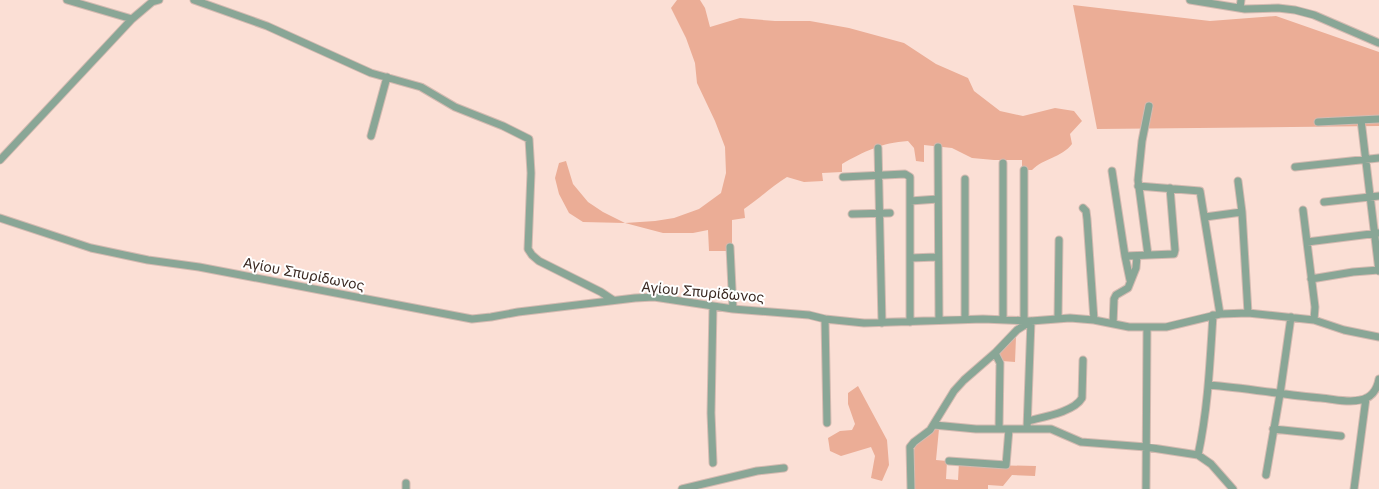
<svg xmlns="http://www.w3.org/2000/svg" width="1379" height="489" font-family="Inter,sans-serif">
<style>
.green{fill:#ebad96}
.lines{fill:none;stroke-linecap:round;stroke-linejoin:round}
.minor-casing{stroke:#d4bab1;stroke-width:9}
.minor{stroke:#89a696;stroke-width:7}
.labels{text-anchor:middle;stroke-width:4;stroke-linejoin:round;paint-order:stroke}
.street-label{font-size:14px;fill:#392821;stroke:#fff}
</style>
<rect width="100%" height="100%" fill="#fbdfd5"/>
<path class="green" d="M677,0H700L705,8L710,27L740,18L775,21H810L849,28L904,43L936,64L968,78L974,91L1000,111L1023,116L1055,108L1074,111L1082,121L1070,134L1072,144C1061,158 1044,158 1032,170H1022V160H994L972,158L952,148L924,145V162L916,161L914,148L908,141C881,143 865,151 842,164V172L822,173L823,181L804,182L787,177C772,186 759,199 744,209L745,218L732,220V251H709L708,230L693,233H663L625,223L583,222L569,213L559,194L555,178L559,163L566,161L573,184L588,202L603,212L625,223L655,221L674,218L699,209L721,193L726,173L725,147L715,121L697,83L695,63L686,38L671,8Z
M1073,5L1210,21L1276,16L1379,52V126L1097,129Z
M1016,337L1015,362L1002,361L998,353Z
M858,386L887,440L889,465L882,481L871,478L875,456L871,447L841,456L830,451L828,438L840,431L852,430L855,424L848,404V393Z
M935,428L939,429L936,460L947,461L946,479L958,480L959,462L987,465L1036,466L1035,476L1012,475L1003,486L988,485V489H914L913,454L915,446Z"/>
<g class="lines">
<g class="minor-casing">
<path id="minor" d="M67,0L132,19
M194,0L267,26L371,73L421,87L455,107L503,126L529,139L531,173L528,249L532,255L539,261L601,292L613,300
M1190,0L1245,9L1278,8L1295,10L1314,15L1379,43
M1240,8L1241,0
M1361,120L1379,271
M1318,122L1379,119
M371,136L387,77
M938,147L939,320
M878,148L882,323
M0,160L132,19L152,2L159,0
M1003,163V319
M1295,167L1379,158
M1112,171L1125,256L1130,280
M843,177L905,174L910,177V322
M1238,181L1242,212L1248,313
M1138,186L1200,191L1220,314
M910,201L938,199
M1324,202L1379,196
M1083,208L1086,211L1087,219L1094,320
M1303,210L1315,307L1314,320
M852,214L890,213
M1205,217L1242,212
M0,218L91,248L148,260L199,267L472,319L491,317L518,312L635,298L654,297L733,309L809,315L825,319L864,323L983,319L1031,321L1070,318L1094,320L1129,327H1166L1220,314L1248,313L1314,320L1344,330L1379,337
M1307,242L1379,233
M730,247L733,309
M1148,255L1138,180L1142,141L1149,106
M1125,256L1174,254L1175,250L1170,188
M910,258L937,257
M1311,279L1353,272L1379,270
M825,319L827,423
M965,319V179
M1058,319L1059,240
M1024,321V170
M1113,324L1114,299L1116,295L1128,288L1136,268L1137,256
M995,353L1000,363L999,429
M1209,385C1247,388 1284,395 1321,398C1334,399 1348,403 1360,400C1372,398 1377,390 1379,379
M1028,421C1043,417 1074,412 1082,398L1083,360
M934,425L976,429H1027L1031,321
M1027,429H1051L1081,442L1146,447L1198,455L1211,464L1233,489
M1273,429L1341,436
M1198,455C1208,409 1210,362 1213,315
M949,461L1006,465L1009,429
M713,463L711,413L713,306
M1266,475L1280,394L1291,317
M406,489V483
M682,489L757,471L784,468
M911,489L910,447L914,442L930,430L954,391L964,380L995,353L1017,330L1031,321
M1146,489L1147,328
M1354,489L1366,398"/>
</g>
<use href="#minor" class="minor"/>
</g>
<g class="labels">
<g class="street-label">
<text transform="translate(304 274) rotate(11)" y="5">Αγίου Σπυρίδωνος</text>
<text transform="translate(703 292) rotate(5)" y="5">Αγίου Σπυρίδωνος</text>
</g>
</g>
</svg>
